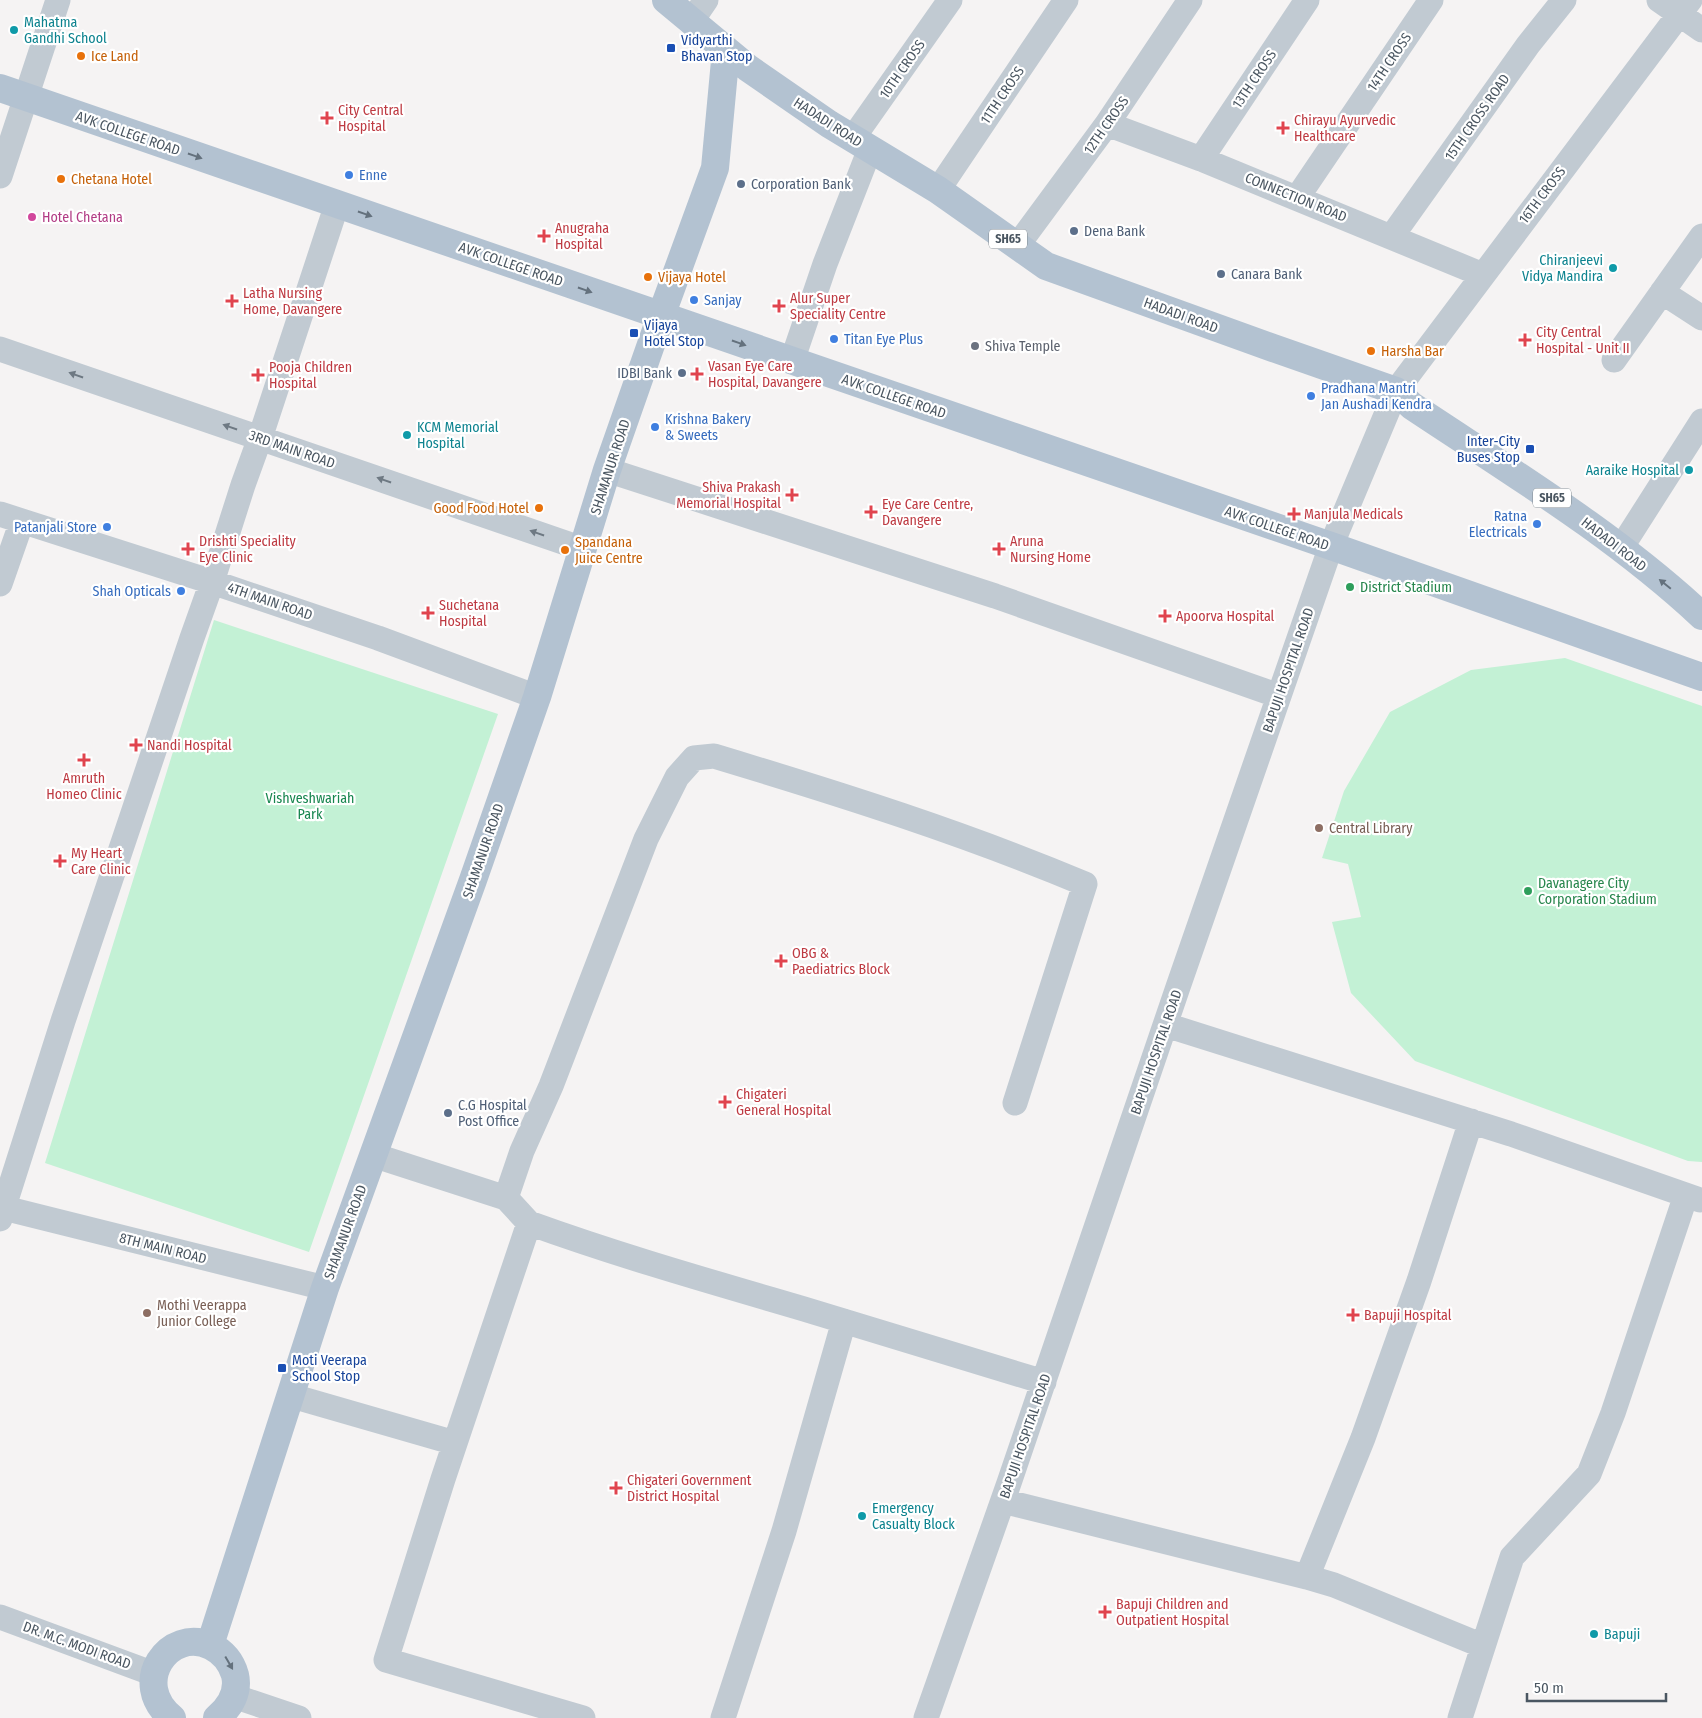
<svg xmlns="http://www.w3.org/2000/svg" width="1702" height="1718" font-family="'Fira Sans Condensed',sans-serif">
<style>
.green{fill:#c3f1d5}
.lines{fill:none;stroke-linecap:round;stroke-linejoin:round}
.minor{stroke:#c1cad2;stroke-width:25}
.major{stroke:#b3c2d1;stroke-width:28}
.oneway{fill:#64717d}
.oneway2{fill:#6e7983}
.culture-dot{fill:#0f9aa8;stroke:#fff;stroke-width:2}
.transit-dot{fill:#1a4fb4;stroke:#fff;stroke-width:2}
.food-dot{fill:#e8710a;stroke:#fff;stroke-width:2}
.health-dot{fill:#e0444e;stroke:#fff;stroke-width:2}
.shop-dot{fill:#3f7fe0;stroke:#fff;stroke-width:2}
.service-dot{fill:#5c6f8a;stroke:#fff;stroke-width:2}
.hotel-dot{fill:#d1479c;stroke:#fff;stroke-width:2}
.worship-dot{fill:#6b7280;stroke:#fff;stroke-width:2}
.leisure-dot{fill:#2e9e5b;stroke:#fff;stroke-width:2}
.education-dot{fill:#8d6e63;stroke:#fff;stroke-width:2}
.labels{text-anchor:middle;stroke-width:4.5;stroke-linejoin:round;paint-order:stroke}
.shield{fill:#fff;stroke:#808990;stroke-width:1}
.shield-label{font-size:12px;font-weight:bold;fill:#4a5661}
.culture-label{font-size:14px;fill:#0d838f;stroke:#fff;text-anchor:start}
.transit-label{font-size:14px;fill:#164399;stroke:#fff;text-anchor:start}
.food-label{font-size:14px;fill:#c56008;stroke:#fff;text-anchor:start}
.street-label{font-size:14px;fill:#4a5661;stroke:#fff}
.health-label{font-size:14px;fill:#be3a42;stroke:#fff;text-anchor:start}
.shop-label{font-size:14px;fill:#366cbe;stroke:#fff;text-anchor:start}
.service-label{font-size:14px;fill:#4e5e75;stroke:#fff;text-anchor:start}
.hotel-label{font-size:14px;fill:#b23c85;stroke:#fff;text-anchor:start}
.worship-label{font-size:14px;fill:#5b616d;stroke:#fff;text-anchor:start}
.leisure-label{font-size:14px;fill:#27864d;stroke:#fff;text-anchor:start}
.park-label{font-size:14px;fill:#17864f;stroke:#fff}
.education-label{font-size:14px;fill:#785e54;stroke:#fff;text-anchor:start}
</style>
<rect width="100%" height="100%" fill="#f5f3f3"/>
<path class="green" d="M214,620L498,714L309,1252L45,1163Z
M1565,658L1702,706V1162L1688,1161L1415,1061L1351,993L1332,922L1361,917L1348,864L1322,858L1344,791L1390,712L1471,670Z"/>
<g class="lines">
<path class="minor" d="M1659,0L1702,30
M691,22L706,0
M1107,124L1201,159L1483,275
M853,138L950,0
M1201,159L1307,0
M0,176L58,0
M938,190L1066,0
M1297,198L1431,0
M1392,236L1528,45L1564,0
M1017,246L1107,124L1190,0
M1662,292L1702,318
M0,349L583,549
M1614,360L1702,236
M792,361L825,264L870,149
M607,470L995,596L1279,696
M0,514L212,582L378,638L537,697
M1621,548L1702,421
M0,584L22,521
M1166,1025L1511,1134L1700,1200
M373,1155L506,1198L522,1151L551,1086L646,839L677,777L694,758L714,756C840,794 964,833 1085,884L1015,1103
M506,1198L529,1223L443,1479L386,1660L583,1718
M0,1207L325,1288
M0,1219L63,1021L192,638L212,582L243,485L260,438L337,204
M529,1223C620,1256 712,1282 804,1309C884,1333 964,1358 1044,1382
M292,1396L455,1443
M1003,1501L1307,1577L1334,1585L1483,1646
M1307,1577L1363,1438L1419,1281L1471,1121
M0,1617L154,1674
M233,1696L299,1718
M723,1718L784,1531L844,1321
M926,1718L1009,1483L1178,987L1331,546L1396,391L1690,0
M1460,1718L1512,1557L1589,1474L1613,1413L1686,1195"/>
<path class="major" d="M666,0L748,68L829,124L938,190L1046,266L1273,348L1396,391L1412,406C1511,472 1614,534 1702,616
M0,88L1331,546L1702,677
M210,1645L325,1288L473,880L537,697L607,470L661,316L715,168L726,50
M172,1718C129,1683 169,1626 211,1646C223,1652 231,1661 235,1675C239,1692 230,1707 217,1718"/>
</g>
<defs><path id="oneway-solid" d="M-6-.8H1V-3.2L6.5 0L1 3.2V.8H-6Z" transform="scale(1.25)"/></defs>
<g class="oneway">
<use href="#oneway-solid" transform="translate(195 156) rotate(19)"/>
<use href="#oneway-solid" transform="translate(365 214) rotate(19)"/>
<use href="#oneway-solid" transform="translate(585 290) rotate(19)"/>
<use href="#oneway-solid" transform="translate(739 343) rotate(19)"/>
<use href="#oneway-solid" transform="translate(1665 584) rotate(-141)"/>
<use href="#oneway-solid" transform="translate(229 1663) rotate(60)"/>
</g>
<g class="oneway2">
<use href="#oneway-solid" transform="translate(76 375) rotate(-161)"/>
<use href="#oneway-solid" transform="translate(230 427) rotate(-161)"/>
<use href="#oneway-solid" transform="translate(384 480) rotate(-161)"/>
<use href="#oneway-solid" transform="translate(537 533) rotate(-161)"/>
</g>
<g class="culture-dot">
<circle cx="14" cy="30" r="5"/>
<circle cx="1613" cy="268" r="5"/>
<circle cx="407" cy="435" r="5"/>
<circle cx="1689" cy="470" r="5"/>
<circle cx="862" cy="1516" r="5"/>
<circle cx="1594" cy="1634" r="5"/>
</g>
<g class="transit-dot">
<rect x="666" y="43" width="10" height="10" rx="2.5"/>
<rect x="629" y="328" width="10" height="10" rx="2.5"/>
<rect x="1525" y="444" width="10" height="10" rx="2.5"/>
<rect x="277" y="1363" width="10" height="10" rx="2.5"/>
</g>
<g class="food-dot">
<circle cx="81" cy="56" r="5"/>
<circle cx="61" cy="179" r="5"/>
<circle cx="648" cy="277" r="5"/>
<circle cx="1371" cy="351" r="5"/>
<circle cx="539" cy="508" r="5"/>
<circle cx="565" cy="550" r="5"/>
</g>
<g class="health-dot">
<path d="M324.5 110.5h5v5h5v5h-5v5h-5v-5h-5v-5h5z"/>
<path d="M1280.5 120.5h5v5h5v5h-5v5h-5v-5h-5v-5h5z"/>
<path d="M541.5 228.5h5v5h5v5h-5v5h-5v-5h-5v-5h5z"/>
<path d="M229.5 293.5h5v5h5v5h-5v5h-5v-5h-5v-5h5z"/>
<path d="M776.5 298.5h5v5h5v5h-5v5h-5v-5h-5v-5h5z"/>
<path d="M1522.5 332.5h5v5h5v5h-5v5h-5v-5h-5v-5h5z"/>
<path d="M694.5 366.5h5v5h5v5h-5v5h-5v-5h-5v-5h5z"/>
<path d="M255.5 367.5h5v5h5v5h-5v5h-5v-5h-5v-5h5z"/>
<path d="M789.5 487.5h5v5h5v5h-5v5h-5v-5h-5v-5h5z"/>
<path d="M868.5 504.5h5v5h5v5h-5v5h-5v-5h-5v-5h5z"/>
<path d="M1291.5 506.5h5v5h5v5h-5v5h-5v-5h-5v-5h5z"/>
<path d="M185.5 541.5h5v5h5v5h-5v5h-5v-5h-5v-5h5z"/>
<path d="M996.5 541.5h5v5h5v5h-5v5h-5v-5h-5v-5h5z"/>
<path d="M425.5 605.5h5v5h5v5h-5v5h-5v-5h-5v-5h5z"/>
<path d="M1162.5 608.5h5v5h5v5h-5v5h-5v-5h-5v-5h5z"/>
<path d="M133.5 737.5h5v5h5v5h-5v5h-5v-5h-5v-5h5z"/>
<path d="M81.5 752.5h5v5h5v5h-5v5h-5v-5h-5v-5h5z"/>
<path d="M57.5 853.5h5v5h5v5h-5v5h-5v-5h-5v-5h5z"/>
<path d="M778.5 953.5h5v5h5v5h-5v5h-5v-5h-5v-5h5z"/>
<path d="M722.5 1094.5h5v5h5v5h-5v5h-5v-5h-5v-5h5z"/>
<path d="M1350.5 1307.5h5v5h5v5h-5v5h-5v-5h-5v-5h5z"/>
<path d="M613.5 1480.5h5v5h5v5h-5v5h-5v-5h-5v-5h5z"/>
<path d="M1102.5 1604.5h5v5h5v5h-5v5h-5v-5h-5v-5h5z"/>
</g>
<g class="shop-dot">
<circle cx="349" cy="175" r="5"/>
<circle cx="694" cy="300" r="5"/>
<circle cx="834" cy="339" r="5"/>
<circle cx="1311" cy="396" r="5"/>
<circle cx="655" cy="427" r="5"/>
<circle cx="1537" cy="524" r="5"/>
<circle cx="107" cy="527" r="5"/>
<circle cx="181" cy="591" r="5"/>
</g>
<g class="service-dot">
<circle cx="741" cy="184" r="5"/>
<circle cx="1074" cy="231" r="5"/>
<circle cx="1221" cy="274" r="5"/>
<circle cx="682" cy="373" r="5"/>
<circle cx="448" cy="1113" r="5"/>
</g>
<circle class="hotel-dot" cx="32" cy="217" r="5"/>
<circle class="worship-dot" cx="975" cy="346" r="5"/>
<g class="leisure-dot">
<circle cx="1350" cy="587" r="5"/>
<circle cx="1528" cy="891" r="5"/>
</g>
<g class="education-dot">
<circle cx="1319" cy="828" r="5"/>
<circle cx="147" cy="1313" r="5"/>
</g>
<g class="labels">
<g class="shield">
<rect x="989" y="229.5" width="38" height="19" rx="4"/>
<rect x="1533" y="488.5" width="38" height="19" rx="4"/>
</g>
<g class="shield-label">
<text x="1008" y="243">SH65</text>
<text x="1552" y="502">SH65</text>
</g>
<g class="culture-label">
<text x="24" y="27">Mahatma<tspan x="24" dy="16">Gandhi School</tspan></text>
<text x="1603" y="265" text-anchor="end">Chiranjeevi<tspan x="1603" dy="16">Vidya Mandira</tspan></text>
<text x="417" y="432">KCM Memorial<tspan x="417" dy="16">Hospital</tspan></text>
<text x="1679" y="475" text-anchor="end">Aaraike Hospital</text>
<text x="872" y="1513">Emergency<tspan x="872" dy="16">Casualty Block</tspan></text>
<text x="1604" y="1639">Bapuji</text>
</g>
<g class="transit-label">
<text x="681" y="45">Vidyarthi<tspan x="681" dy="16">Bhavan Stop</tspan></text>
<text x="644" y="330">Vijaya<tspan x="644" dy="16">Hotel Stop</tspan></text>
<text x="1520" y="446" text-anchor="end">Inter-City<tspan x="1520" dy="16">Buses Stop</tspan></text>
<text x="292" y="1365">Moti Veerapa<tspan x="292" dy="16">School Stop</tspan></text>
</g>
<g class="food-label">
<text x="91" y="61">Ice Land</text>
<text x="71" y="184">Chetana Hotel</text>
<text x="658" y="282">Vijaya Hotel</text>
<text x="1381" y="356">Harsha Bar</text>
<text x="529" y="513" text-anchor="end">Good Food Hotel</text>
<text x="575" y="547">Spandana<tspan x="575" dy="16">Juice Centre</tspan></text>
</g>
<g class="street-label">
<text transform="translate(1389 62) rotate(-56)" y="5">14TH CROSS</text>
<text transform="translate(902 69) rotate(-55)" y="5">10TH CROSS</text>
<text transform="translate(1254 79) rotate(-56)" y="5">13TH CROSS</text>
<text transform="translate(1002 95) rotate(-56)" y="5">11TH CROSS</text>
<text transform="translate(1477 117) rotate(-55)" y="5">15TH CROSS ROAD</text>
<text transform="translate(828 122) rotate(33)" y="5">HADADI ROAD</text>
<text transform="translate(1106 125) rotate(-55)" y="5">12TH CROSS</text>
<text transform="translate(128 133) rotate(19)" y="5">AVK COLLEGE ROAD</text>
<text transform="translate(1542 195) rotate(-53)" y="5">16TH CROSS</text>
<text transform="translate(1296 197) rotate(22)" y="5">CONNECTION ROAD</text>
<text transform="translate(511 264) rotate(19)" y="5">AVK COLLEGE ROAD</text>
<text transform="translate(1181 315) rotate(20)" y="5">HADADI ROAD</text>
<text transform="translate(894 396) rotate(19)" y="5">AVK COLLEGE ROAD</text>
<text transform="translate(292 449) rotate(19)" y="5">3RD MAIN ROAD</text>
<text transform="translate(610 467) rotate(-72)" y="5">SHAMANUR ROAD</text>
<text transform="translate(1277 528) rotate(19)" y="5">AVK COLLEGE ROAD</text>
<text transform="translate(1614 544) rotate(38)" y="5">HADADI ROAD</text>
<text transform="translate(270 601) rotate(19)" y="5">4TH MAIN ROAD</text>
<text transform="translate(1288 670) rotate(-71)" y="5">BAPUJI HOSPITAL ROAD</text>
<text transform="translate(483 851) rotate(-71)" y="5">SHAMANUR ROAD</text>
<text transform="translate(1156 1052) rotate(-71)" y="5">BAPUJI HOSPITAL ROAD</text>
<text transform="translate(345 1232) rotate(-70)" y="5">SHAMANUR ROAD</text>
<text transform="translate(163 1248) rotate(14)" y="5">8TH MAIN ROAD</text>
<text transform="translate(1025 1436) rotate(-71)" y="5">BAPUJI HOSPITAL ROAD</text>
<text transform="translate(77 1645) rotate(20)" y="5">DR. M.C. MODI ROAD</text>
</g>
<g class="health-label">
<text x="338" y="115">City Central<tspan x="338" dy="16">Hospital</tspan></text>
<text x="1294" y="125">Chirayu Ayurvedic<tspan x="1294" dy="16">Healthcare</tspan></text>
<text x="555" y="233">Anugraha<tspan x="555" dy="16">Hospital</tspan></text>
<text x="243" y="298">Latha Nursing<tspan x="243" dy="16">Home, Davangere</tspan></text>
<text x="790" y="303">Alur Super<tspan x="790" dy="16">Speciality Centre</tspan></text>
<text x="1536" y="337">City Central<tspan x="1536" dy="16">Hospital - Unit II</tspan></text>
<text x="708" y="371">Vasan Eye Care<tspan x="708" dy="16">Hospital, Davangere</tspan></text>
<text x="269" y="372">Pooja Children<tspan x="269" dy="16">Hospital</tspan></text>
<text x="781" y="492" text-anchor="end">Shiva Prakash<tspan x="781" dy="16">Memorial Hospital</tspan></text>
<text x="882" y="509">Eye Care Centre,<tspan x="882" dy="16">Davangere</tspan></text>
<text x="1304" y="519">Manjula Medicals</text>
<text x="199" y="546">Drishti Speciality<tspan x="199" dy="16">Eye Clinic</tspan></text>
<text x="1010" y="546">Aruna<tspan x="1010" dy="16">Nursing Home</tspan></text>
<text x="439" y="610">Suchetana<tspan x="439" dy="16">Hospital</tspan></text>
<text x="1176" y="621">Apoorva Hospital</text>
<text x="147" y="750">Nandi Hospital</text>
<text x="84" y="783" text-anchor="middle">Amruth<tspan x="84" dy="16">Homeo Clinic</tspan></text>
<text x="71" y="858">My Heart<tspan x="71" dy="16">Care Clinic</tspan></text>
<text x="792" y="958">OBG &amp;<tspan x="792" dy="16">Paediatrics Block</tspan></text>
<text x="736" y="1099">Chigateri<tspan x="736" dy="16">General Hospital</tspan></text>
<text x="1364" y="1320">Bapuji Hospital</text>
<text x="627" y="1485">Chigateri Government<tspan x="627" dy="16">District Hospital</tspan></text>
<text x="1116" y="1609">Bapuji Children and<tspan x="1116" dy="16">Outpatient Hospital</tspan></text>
</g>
<g class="shop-label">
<text x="359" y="180">Enne</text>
<text x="704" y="305">Sanjay</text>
<text x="844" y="344">Titan Eye Plus</text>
<text x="1321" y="393">Pradhana Mantri<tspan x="1321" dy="16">Jan Aushadi Kendra</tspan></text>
<text x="665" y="424">Krishna Bakery<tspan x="665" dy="16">&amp; Sweets</tspan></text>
<text x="1527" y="521" text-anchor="end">Ratna<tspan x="1527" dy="16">Electricals</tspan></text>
<text x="97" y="532" text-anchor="end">Patanjali Store</text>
<text x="171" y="596" text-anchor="end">Shah Opticals</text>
</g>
<g class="service-label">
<text x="751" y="189">Corporation Bank</text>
<text x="1084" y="236">Dena Bank</text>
<text x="1231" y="279">Canara Bank</text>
<text x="672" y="378" text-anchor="end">IDBI Bank</text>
<text x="458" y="1110">C.G Hospital<tspan x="458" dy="16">Post Office</tspan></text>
</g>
<g class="hotel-label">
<text x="42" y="222">Hotel Chetana</text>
</g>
<g class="worship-label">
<text x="985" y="351">Shiva Temple</text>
</g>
<g class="leisure-label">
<text x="1360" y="592">District Stadium</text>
<text x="1538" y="888">Davanagere City<tspan x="1538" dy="16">Corporation Stadium</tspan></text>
</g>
<g class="park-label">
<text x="310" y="803">Vishveshwariah<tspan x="310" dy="16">Park</tspan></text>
</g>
<g class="education-label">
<text x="1329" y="833">Central Library</text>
<text x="157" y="1310">Mothi Veerappa<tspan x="157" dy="16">Junior College</tspan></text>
</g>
</g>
<path d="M1527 1693v8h139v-8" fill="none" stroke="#4a5661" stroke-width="2.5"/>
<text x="1534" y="1693" font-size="15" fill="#4a5661" stroke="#ffffff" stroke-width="4" paint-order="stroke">50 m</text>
</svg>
